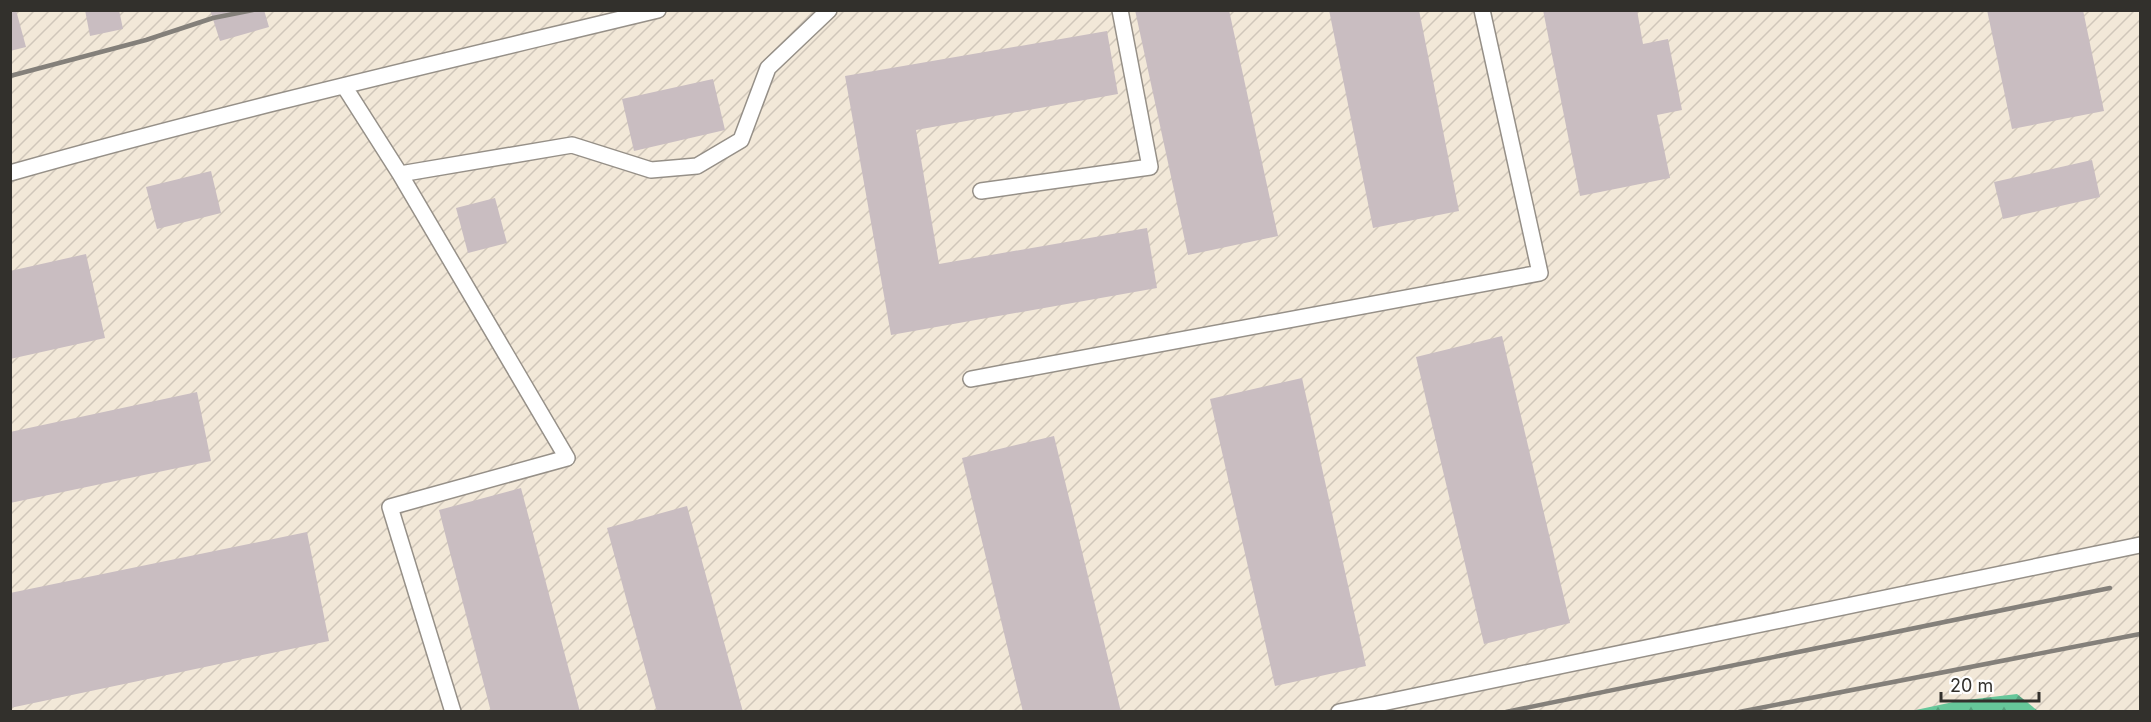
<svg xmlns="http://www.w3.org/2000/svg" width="2151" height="722" font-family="Inter,sans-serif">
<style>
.industrial{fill:url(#industrial-furrows)}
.forest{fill:url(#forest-firs)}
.building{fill:#c9bdc1}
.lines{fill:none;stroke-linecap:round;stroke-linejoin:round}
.lane-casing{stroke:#969088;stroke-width:18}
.lane{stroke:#fff;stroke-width:15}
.rail{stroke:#84807a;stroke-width:4.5}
</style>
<defs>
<pattern id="industrial-furrows" width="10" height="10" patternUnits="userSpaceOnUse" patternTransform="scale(1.5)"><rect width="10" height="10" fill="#f2e8d8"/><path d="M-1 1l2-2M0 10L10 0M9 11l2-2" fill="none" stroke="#d0c7ba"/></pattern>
<pattern id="forest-firs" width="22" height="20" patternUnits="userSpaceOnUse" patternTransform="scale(1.5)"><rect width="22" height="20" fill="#66c79a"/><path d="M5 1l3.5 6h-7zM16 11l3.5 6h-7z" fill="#55a27e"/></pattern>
</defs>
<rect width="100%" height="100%" fill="#fbf5ec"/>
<path class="industrial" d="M10,11H2140V711H11Z"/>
<path class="forest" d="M2017,694L2038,711H1911L1958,701Z"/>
<path class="building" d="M10,10H16L26,47L10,51Z
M85,10H119L123,29L90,36Z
M210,10H264L269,27L220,41Z
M1135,10H1229L1278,236L1188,255Z
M1329,10H1419L1459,211L1373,228Z
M1543,10H1637L1643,44L1668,39L1682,110L1657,115L1670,178L1580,196Z
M1987,10H2083L2104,111L2012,129Z
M1107,31L1118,94L916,130L939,264L1147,228L1157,288L891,335L845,76Z
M713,79L725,130L634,151L622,99Z
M2092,160L2100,197L2003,219L1994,182Z
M211,171L221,213L157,229L146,187Z
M495,198L507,243L468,253L456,208Z
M86,254L105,338L10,359V271Z
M1502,336L1570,623L1484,644L1416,357Z
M1302,378L1366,666L1275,686L1210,399Z
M197,392L211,461L10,503V432Z
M1054,436L1121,712H1023L962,458Z
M521,488L580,712H491L439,510Z
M687,506L743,712H657L607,528Z
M307,532L329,641L10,708V593Z"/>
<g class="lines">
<g class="lane-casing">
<path id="lane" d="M344,86L400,174L567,458L390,507L453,712
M10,173C225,112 442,62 658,10
M400,174L572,145L651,170L697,166L741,140L768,68L829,10
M981,191L1150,167L1120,10
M971,379L1540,273L1482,10
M1339,712L2140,545"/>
</g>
<use href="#lane" class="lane"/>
<path class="rail" d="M10,76L146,40L213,18L253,10
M1506,712L2110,588
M1739,712L2140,634"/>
</g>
<rect width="2151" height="722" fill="none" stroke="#32302c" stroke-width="24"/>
<path d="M1941 692v9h98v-9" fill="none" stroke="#32302c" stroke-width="3"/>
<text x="1950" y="692" font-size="18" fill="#32302c" stroke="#ffffff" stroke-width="4.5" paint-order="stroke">20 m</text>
</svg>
